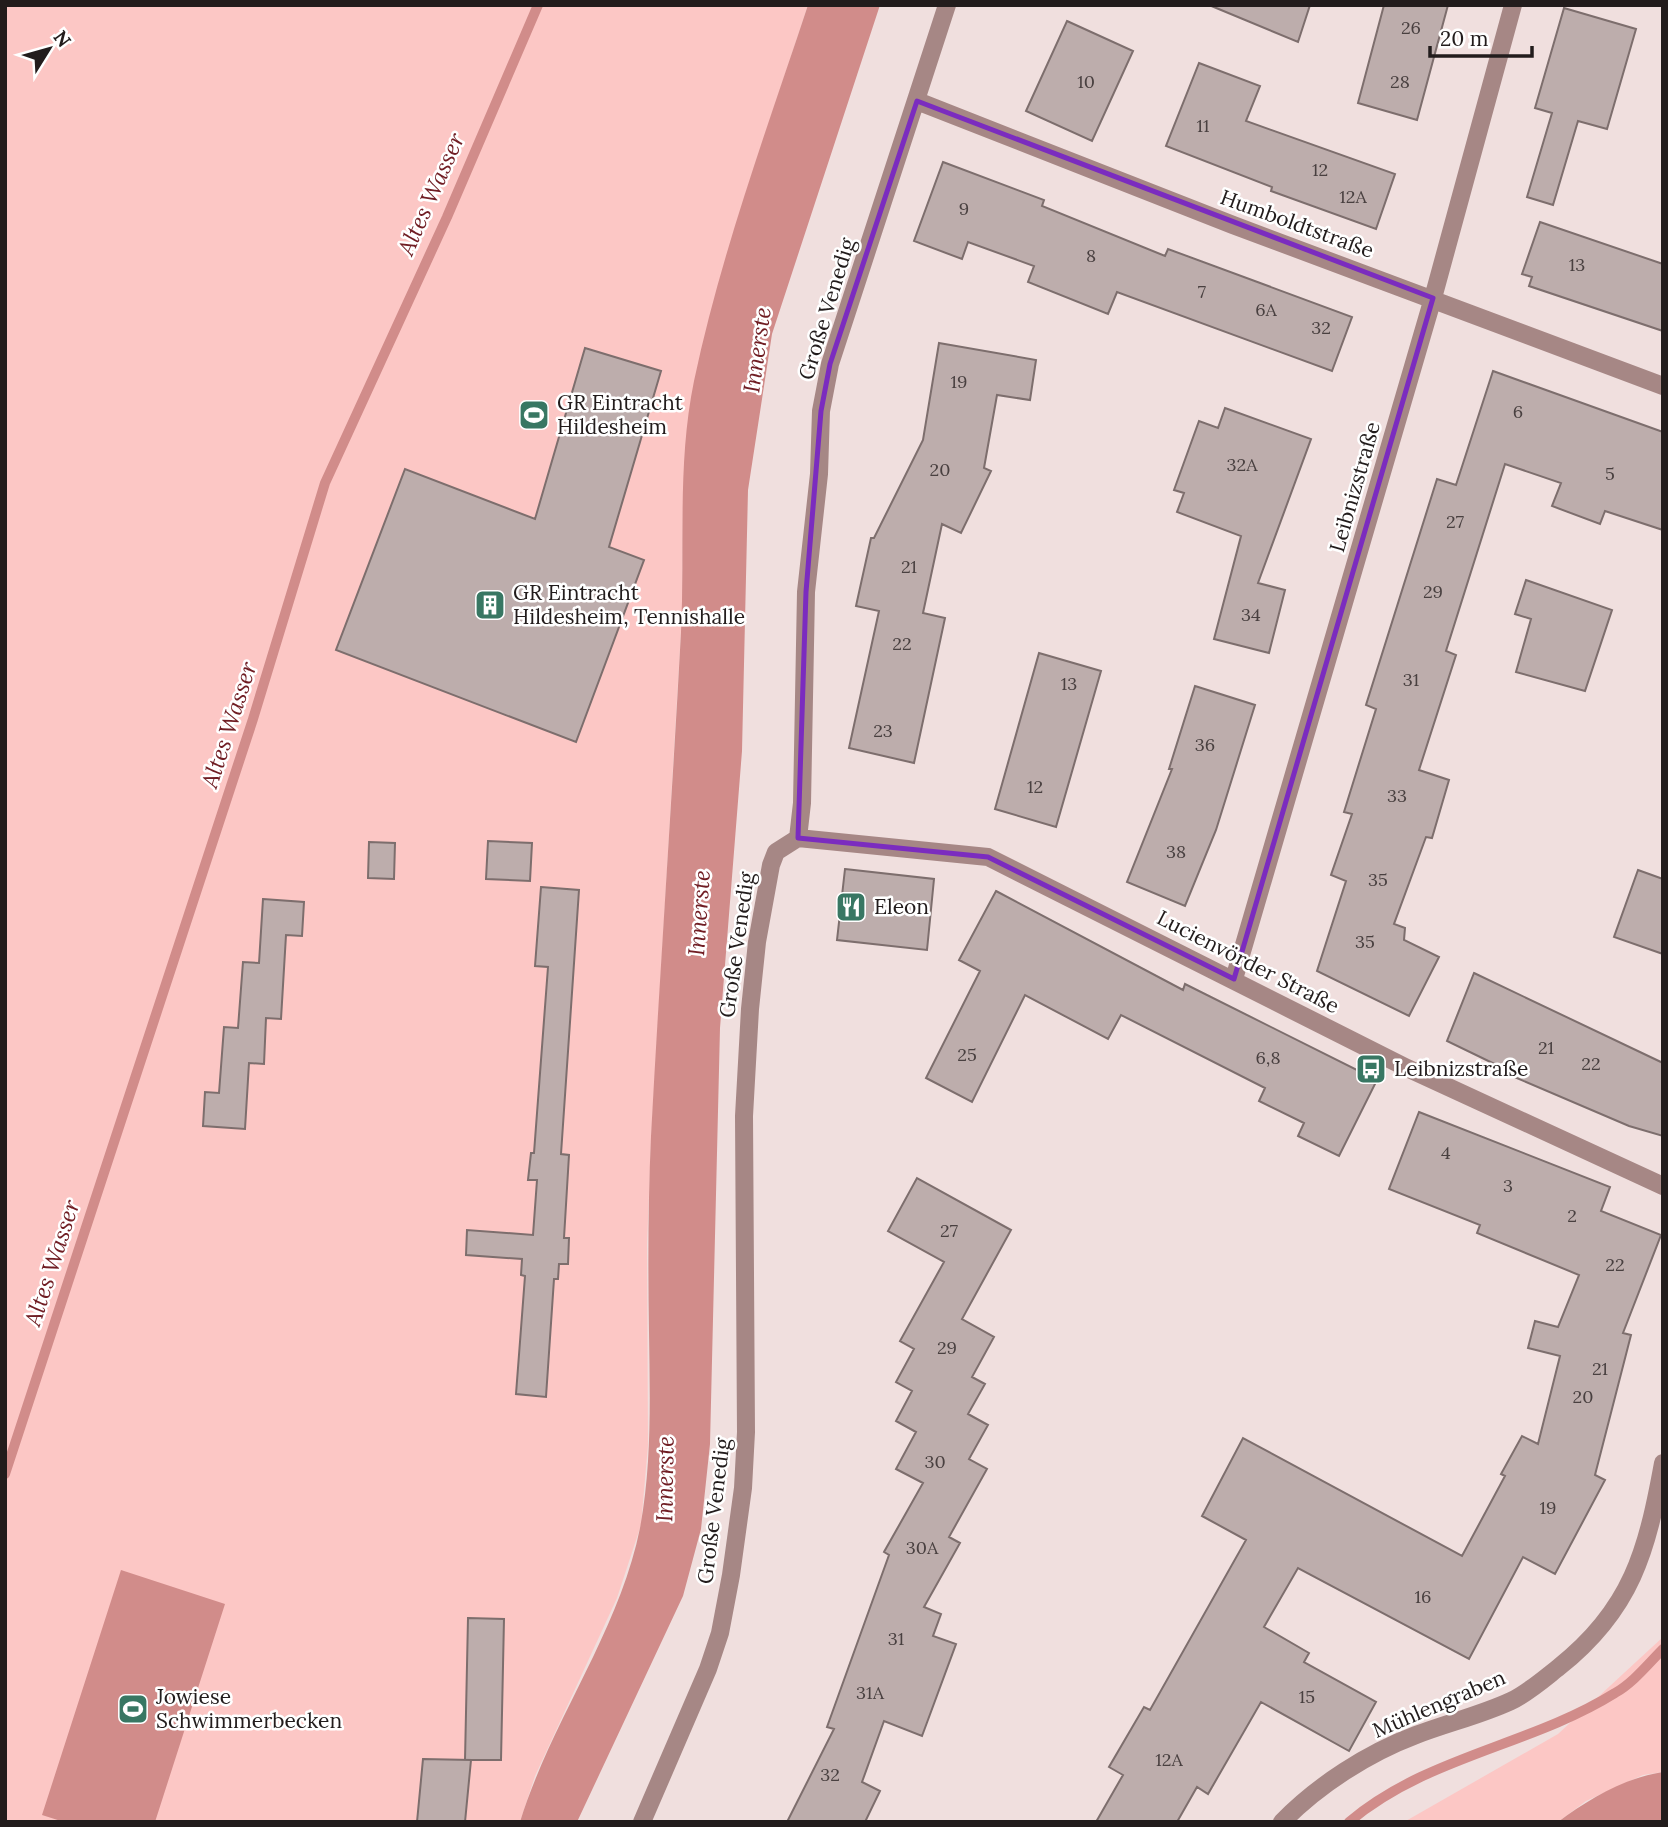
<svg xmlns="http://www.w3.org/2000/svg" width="1668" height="1827" font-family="Lora,serif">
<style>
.green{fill:#fcc7c5}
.water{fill:#d18c8a}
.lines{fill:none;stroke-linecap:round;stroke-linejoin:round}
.stream{stroke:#d18c8a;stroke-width:10}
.building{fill:#bdadac;stroke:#7d6e6d;stroke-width:2}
.minor{stroke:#a68785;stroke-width:18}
.marked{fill:none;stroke:#7b2cbf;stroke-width:5;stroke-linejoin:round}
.labels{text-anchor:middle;stroke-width:5;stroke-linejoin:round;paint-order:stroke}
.number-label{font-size:18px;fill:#494040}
.street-label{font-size:21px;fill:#221c1c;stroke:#fff}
.poi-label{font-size:21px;fill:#221c1c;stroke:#fff;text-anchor:start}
.water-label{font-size:23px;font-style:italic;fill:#701d23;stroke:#fff}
</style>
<rect width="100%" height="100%" fill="#f0dfde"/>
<path class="green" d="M5,5H808L747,189L713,305L683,498L682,614L651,1141L647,1244L648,1445L641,1525L617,1598L535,1776L520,1822H5Z
M1663,1637V1772L1643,1775L1586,1801L1558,1822H1404L1558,1734Z"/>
<path class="water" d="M808,5H880L772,334L748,490L742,751L720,1028L710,1444L701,1529L683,1596L577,1822H520C551,1721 619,1632 640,1528C652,1464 650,1397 649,1332C648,1267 648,1202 651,1136C660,968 672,800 681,632C685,549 677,463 694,381C721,253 767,129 808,5Z
M121,1570L225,1604L155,1822H64L42,1815Z
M1663,1772V1822H1558C1589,1799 1624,1778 1663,1772Z"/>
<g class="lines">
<path class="stream" d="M5,1474L253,719L325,483L447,217L538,5
M1349,1822C1427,1756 1530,1746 1615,1693C1633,1683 1648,1664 1663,1649"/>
</g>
<path class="building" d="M1209,5H1310L1298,42Z
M1384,5H1448L1417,120L1358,103Z
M1564,8L1636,29L1607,129L1578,121L1553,205L1527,197L1552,113L1535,108Z
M1067,21L1133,51L1092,141L1026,111Z
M1199,63L1260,86L1246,121L1395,174L1376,229L1271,191L1272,187L1166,146Z
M943,162L1044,200L1042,206L1165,256L1168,249L1352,317L1332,371L1117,292L1108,314L1028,282L1034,266L968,242L962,259L914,241Z
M1540,222L1663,264V331L1529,286L1532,277L1522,274Z
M939,343L1036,360L1030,400L997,395L984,468L991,471L961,533L942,524L923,613L945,618L914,763L849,748L879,611L856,606L871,538H874L923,440Z
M585,348L661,371L609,547L644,560L576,742L336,650L405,469L535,519Z
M1493,371L1663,432V530L1605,511L1600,524L1552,506L1561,483L1505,464L1446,651L1456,655L1419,770L1449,780L1432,838L1426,837L1394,924L1405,928L1404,940L1439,957L1409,1016L1317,971L1346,881L1331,875L1352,814L1344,812L1376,709L1366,705L1437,479L1456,485Z
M1225,408L1311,439L1258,583L1285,590L1269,653L1214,639L1241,536L1177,512L1184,493L1174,490L1199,421L1218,428Z
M1526,580L1612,610L1585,691L1516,672L1531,619L1515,614Z
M1039,653L1101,671L1056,827L995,809Z
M1195,686L1255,705L1216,830L1185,906L1127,882L1172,769H1169Z
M488,841L532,843L530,881L486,879Z
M369,842L395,843L394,879L368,878Z
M845,869L934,879L927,950L837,940Z
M1638,870L1663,879V954L1614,937Z
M541,887L579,890L561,1154L569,1155L564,1238H569L568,1264H559L558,1279H554L546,1397L516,1394L525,1276L521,1275L522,1259L466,1255L467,1230L533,1235L537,1180H528L531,1153H534L548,967L535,966Z
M996,891L1183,990L1185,984L1377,1080L1339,1156L1298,1136L1304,1123L1259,1101L1265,1088L1121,1015L1108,1039L1025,995L972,1102L926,1078L980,971L959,960Z
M263,899L304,902L302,936L286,935L281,1019L266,1018L264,1064L249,1063L245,1129L203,1126L205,1092L219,1093L224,1027L238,1028L243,962L259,963Z
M1474,973L1663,1063V1136L1629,1126L1505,1073L1507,1070L1447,1041Z
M1419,1112L1610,1187L1601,1211L1661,1235L1623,1333L1631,1335L1595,1475L1605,1480L1555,1574L1523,1557L1469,1659L1298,1568L1264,1627L1309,1653L1304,1662L1376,1702L1349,1751L1261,1702L1208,1794L1197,1787L1177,1822H1096L1123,1775L1109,1767L1144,1707L1150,1710L1246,1540L1202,1516L1243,1438L1462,1556L1505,1476L1501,1474L1522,1436L1538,1444L1560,1356L1528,1348L1535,1321L1558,1327L1579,1275L1477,1233L1480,1225L1389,1189Z
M917,1178L1011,1230L962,1319L994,1337L972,1377L985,1384L968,1414L988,1425L969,1459L987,1469L949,1537L960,1543L924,1607L941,1614L933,1636L956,1644L922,1736L884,1721L862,1782L880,1791L865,1822H787L834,1729L827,1727L889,1555L884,1552L923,1483L896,1469L916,1432L896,1421L912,1391L896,1382L914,1349L900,1341L944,1262L888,1231Z
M468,1618L504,1619L501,1760H465Z
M423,1759L471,1760L465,1822H417Z"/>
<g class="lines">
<path class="minor" d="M917,101L1233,225L1663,386
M798,838L988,857L1407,1068L1663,1186
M798,838L802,803L806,592L819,474L821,411L830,364L947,5
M1234,979L1433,298L1513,5
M642,1822L708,1669L720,1633L731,1575L743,1488L746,1432L744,1116L750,1009L757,942L771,865L776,852L798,838
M1282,1822C1318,1785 1368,1753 1416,1735C1447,1723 1481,1715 1511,1701C1528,1693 1545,1678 1559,1667C1632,1609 1647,1551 1663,1463"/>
</g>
<path class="marked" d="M917,101L1433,298L1234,979L988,857L798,838L806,592L821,411L830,364Z"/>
<defs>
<g id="stadium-square" transform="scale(1.575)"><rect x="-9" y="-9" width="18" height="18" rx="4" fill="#387763" stroke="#fff"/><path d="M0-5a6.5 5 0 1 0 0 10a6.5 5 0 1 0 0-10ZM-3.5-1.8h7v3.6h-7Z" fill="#fff"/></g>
<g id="building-square" transform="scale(1.575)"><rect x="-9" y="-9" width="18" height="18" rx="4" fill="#387763" stroke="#fff"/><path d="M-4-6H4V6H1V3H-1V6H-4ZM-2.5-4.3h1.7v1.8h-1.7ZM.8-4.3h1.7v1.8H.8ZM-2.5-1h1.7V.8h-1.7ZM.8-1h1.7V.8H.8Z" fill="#fff"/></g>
<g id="restaurant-square" transform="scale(1.575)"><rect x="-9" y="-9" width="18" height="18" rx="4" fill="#387763" stroke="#fff"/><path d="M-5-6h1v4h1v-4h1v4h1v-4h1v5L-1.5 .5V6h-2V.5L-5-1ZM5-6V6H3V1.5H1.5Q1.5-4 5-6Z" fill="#fff"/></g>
<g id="bus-square" transform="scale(1.575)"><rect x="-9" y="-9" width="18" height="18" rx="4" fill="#387763" stroke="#fff"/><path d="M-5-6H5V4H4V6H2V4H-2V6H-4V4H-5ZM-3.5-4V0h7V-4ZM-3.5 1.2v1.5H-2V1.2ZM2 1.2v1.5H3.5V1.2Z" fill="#fff"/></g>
</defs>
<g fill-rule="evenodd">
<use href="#stadium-square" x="534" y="415"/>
<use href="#building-square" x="490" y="605"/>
<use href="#restaurant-square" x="851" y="907"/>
<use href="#bus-square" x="1371" y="1069"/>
<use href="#stadium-square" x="133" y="1709"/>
</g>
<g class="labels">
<g class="number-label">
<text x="1411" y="34">26</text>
<text x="1086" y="88">10</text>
<text x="1400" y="88">28</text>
<text x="1203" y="132">11</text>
<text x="1320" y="176">12</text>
<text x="1353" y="203">12A</text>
<text x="964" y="215">9</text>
<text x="1091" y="262">8</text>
<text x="1577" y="271">13</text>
<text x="1202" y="298">7</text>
<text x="1266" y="316">6A</text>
<text x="1321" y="334">32</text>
<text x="959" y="388">19</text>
<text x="1518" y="418">6</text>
<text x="1242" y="471">32A</text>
<text x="940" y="476">20</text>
<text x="1610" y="480">5</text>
<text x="1455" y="528">27</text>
<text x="909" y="573">21</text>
<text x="1433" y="598">29</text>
<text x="1251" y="621">34</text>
<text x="902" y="650">22</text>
<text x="1411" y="686">31</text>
<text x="1069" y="690">13</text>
<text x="883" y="737">23</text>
<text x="1205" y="751">36</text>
<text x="1035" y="793">12</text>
<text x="1397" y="802">33</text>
<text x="1176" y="858">38</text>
<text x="1378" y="886">35</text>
<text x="1365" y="948">35</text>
<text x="1546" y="1054">21</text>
<text x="967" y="1061">25</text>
<text x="1268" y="1064">6,8</text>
<text x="1591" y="1070">22</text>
<text x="1446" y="1159">4</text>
<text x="1508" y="1192">3</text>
<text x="1572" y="1222">2</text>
<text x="949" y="1237">27</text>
<text x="1615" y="1271">22</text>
<text x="947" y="1354">29</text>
<text x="1600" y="1375">21</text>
<text x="1583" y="1403">20</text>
<text x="935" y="1468">30</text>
<text x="1548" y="1514">19</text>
<text x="922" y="1554">30A</text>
<text x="1423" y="1603">16</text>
<text x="896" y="1645">31</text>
<text x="870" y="1699">31A</text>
<text x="1307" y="1703">15</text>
<text x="1169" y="1766">12A</text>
<text x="830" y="1781">32</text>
</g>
<g class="street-label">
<text transform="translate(1297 224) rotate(20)" y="7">Humboldtstraße</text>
<text transform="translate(827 309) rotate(-73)" y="7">Große Venedig</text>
<text transform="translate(1355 487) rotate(-74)" y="7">Leibnizstraße</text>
<text transform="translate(737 945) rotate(-82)" y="7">Große Venedig</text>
<text transform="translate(1248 962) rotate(27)" y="7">Lucienvörder Straße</text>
<text transform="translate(714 1511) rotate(-83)" y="7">Große Venedig</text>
<text transform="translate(1439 1704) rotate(-23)" y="7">Mühlengraben</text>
</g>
<g class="poi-label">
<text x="557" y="410">GR Eintracht<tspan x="557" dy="24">Hildesheim</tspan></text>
<text x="513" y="600">GR Eintracht<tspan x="513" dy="24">Hildesheim, Tennishalle</tspan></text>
<text x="874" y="914">Eleon</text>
<text x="1394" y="1076">Leibnizstraße</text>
<text x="156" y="1704">Jowiese<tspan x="156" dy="24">Schwimmerbecken</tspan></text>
</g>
<g class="water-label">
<text transform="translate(431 194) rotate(-66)" y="8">Altes Wasser</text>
<text transform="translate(757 350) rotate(-82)" y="8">Innerste</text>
<text transform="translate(229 725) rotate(-72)" y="8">Altes Wasser</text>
<text transform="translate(699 913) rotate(-86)" y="8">Innerste</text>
<text transform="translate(52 1263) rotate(-72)" y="8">Altes Wasser</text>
<text transform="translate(665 1479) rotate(-89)" y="8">Innerste</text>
</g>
</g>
<rect width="1668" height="1827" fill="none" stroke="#221c1c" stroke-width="14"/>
<g transform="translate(49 49) rotate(53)" stroke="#ffffff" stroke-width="5" paint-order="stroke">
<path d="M0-5L12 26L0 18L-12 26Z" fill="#221c1c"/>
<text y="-10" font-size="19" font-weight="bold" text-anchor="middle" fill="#221c1c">N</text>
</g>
<path d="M1430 46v10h102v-10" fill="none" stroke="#221c1c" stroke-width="3.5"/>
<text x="1440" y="46" font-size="21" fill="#221c1c" stroke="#ffffff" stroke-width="5" paint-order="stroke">20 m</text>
</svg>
